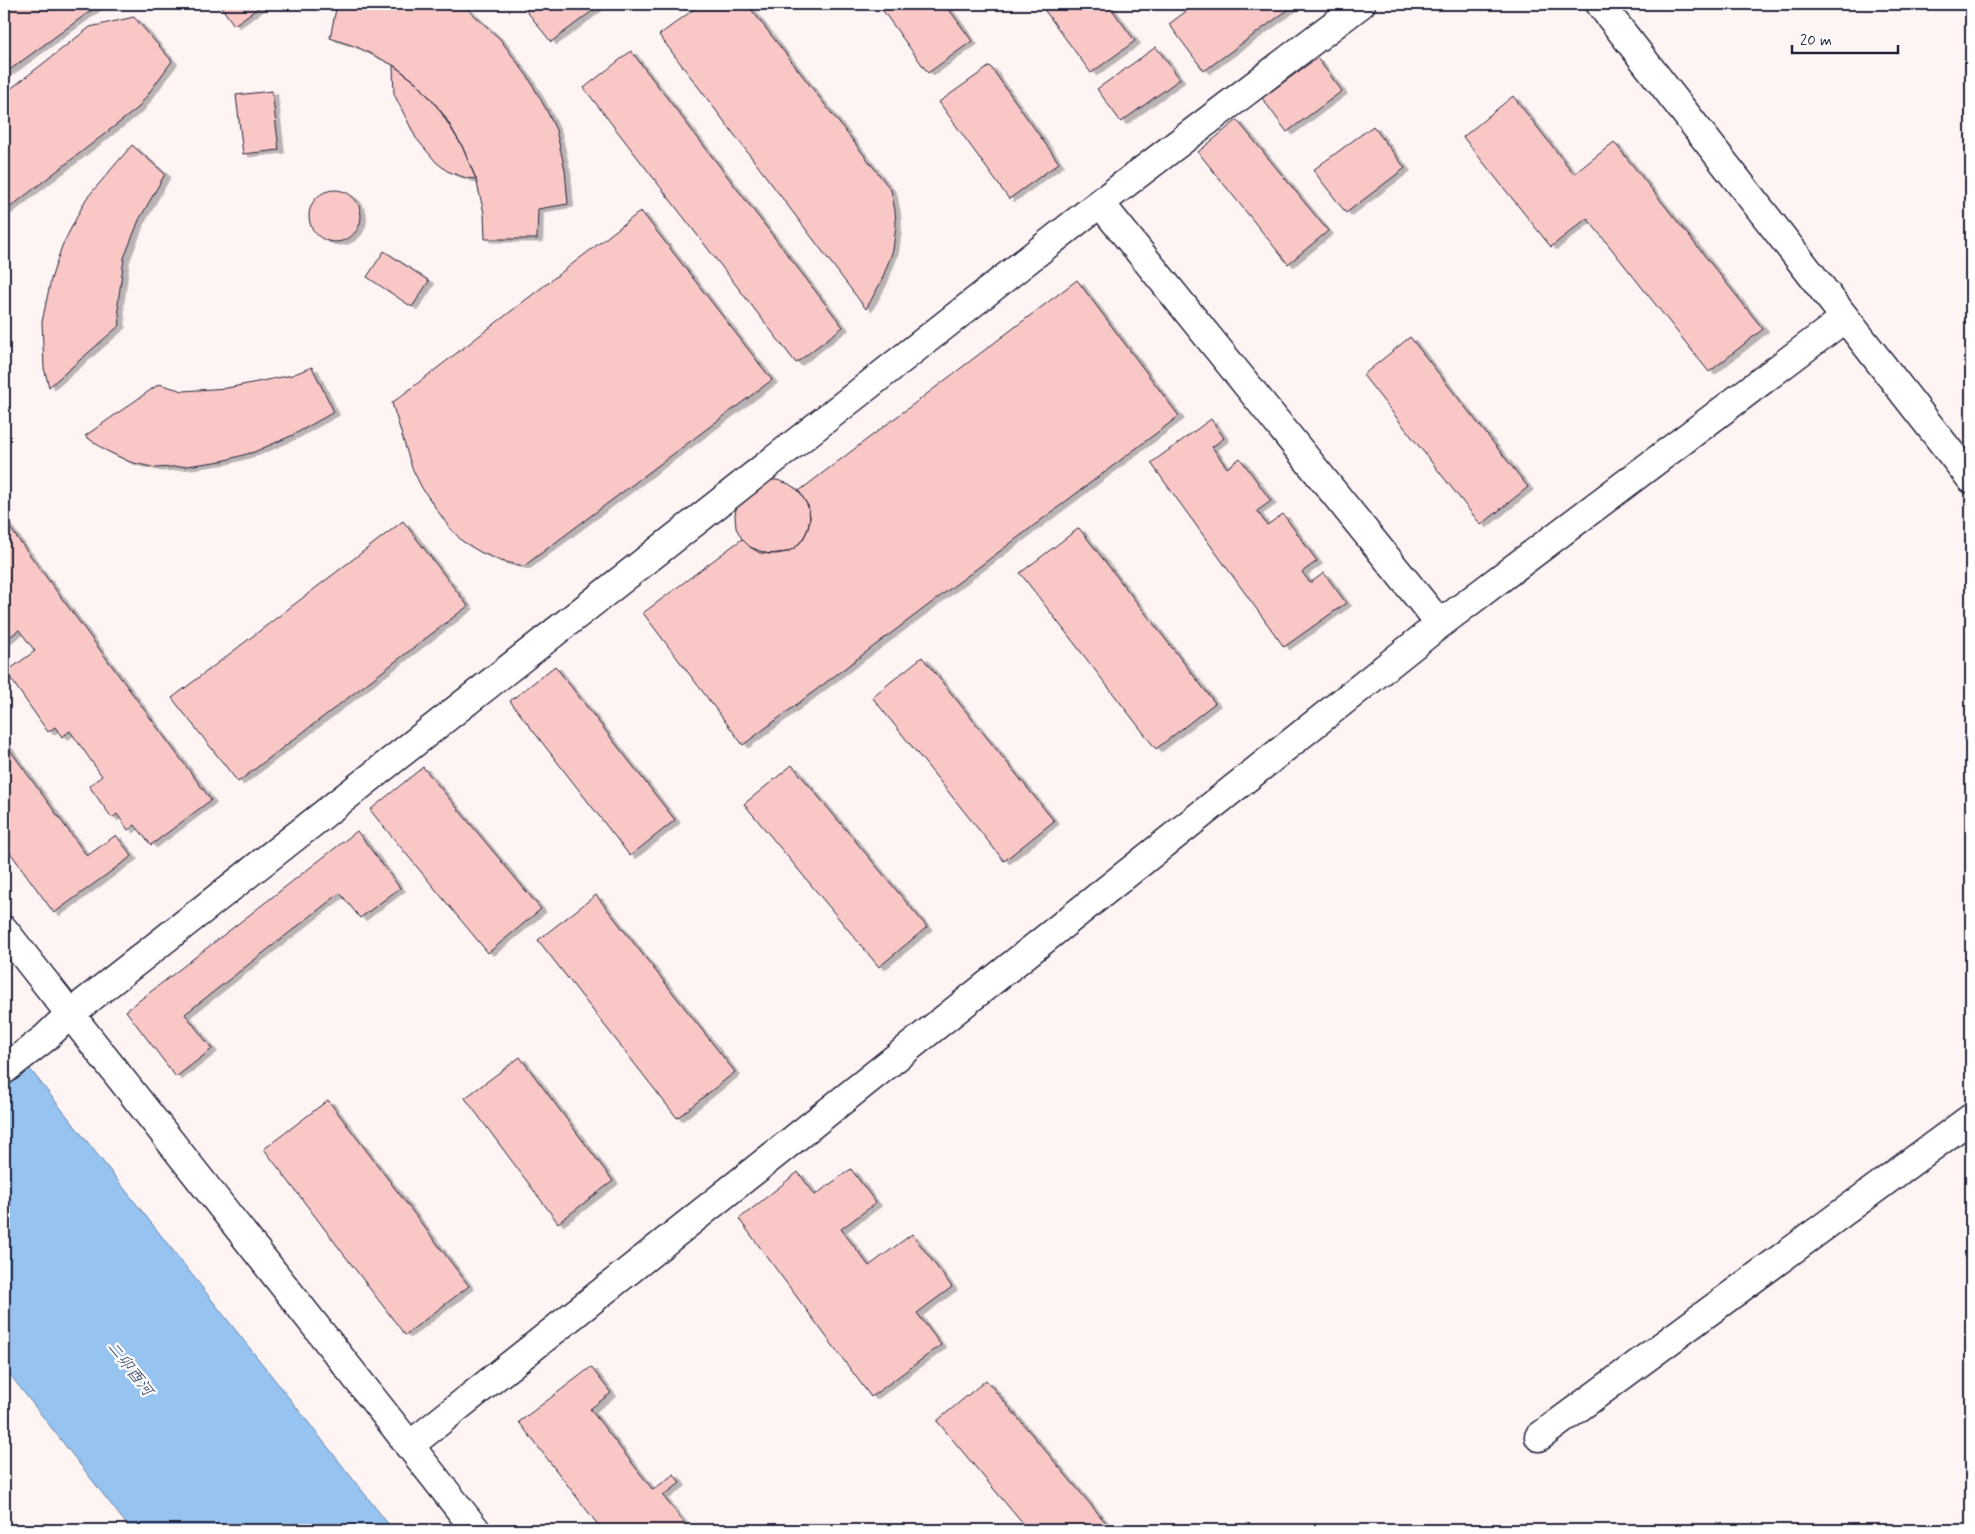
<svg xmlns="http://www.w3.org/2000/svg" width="1975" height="1534" font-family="Mynerve,'LXGW WenKai TC',sans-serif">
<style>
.water{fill:#96c3f0;stroke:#6883a8}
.building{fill:#f9c8c6;stroke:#22223b;filter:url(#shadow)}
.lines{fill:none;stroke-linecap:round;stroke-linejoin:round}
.street-casing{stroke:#22223b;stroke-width:31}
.secondary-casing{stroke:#22223b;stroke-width:31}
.street{stroke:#fff;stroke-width:28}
.secondary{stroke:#fff;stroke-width:28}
.labels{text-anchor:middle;stroke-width:4.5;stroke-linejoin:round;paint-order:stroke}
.water-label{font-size:16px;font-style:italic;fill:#4b5a7a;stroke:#fff}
</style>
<defs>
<filter id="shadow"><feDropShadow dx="5.5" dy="3" stdDeviation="0" flood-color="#0004"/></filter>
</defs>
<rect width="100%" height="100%" fill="#fef4f4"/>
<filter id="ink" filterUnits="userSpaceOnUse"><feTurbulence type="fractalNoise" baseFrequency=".02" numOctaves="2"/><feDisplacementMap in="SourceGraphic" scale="10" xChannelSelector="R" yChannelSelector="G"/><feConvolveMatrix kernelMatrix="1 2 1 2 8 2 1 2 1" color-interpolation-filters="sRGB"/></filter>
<g filter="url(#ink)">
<path class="water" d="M4,1036L393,1530H131L4,1367Z"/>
<path class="building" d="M4,4H100L4,74Z
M219,4H264L234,25Z
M337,4H462L500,39L528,77L546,109L556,130L565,170L568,204L538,209L537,239H485L484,213L476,179L462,146L444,115L417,83L393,65L357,47L330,38Z
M521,4H600V5L551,42Z
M701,4H747L891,190L895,211L896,225L893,250L881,282L866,309L659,35Z
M878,4H945L972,41L928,73Z
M1040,4H1108L1135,41L1091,73Z
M1196,4H1296L1204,71L1169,24Z
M134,17L172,61L138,108L4,212V94L90,27Z
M1156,47L1180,79L1121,122L1097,89Z
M631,51L843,327L796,363L584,88Z
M1317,58L1342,91L1287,132L1262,98Z
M393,65L417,83L437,106L462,146L476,179L466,178L447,171L436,162L416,138L394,94Z
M990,66L1059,163L1009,199L939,102Z
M272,91L279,150L243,154L236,95Z
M1513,96L1574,174L1614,142L1763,329L1709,372L1587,218L1551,247L1463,137Z
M1237,120L1328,231L1288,264L1198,152Z
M1373,126L1405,168L1346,213L1313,170Z
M132,145L165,174L139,220L124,258L118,303L120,325L49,387L44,368L42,322L51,279L62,246L86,199Z
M309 216a26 26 0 1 1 52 0a26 26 0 1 1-52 0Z
M641,211L772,380L524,566L501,561L480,552L462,541L449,527L437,510L422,488L412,468L392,403Z
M384,251L429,281L412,307L367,277Z
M1077,280L1179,416L743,745L643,613L742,539L750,547L768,554L787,552L796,547L803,539L808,529L810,517L808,506L799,491Z
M1410,337L1528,487L1481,525L1363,375Z
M312,367L334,412L293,435L254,452L222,461L187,466L156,468L130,462L105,450L85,436L159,384L183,391L227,388L292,375Z
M1211,419L1224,438L1212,447L1227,468L1240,458L1271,501L1257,511L1267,525L1283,514L1317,561L1302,572L1310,583L1324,573L1346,603L1284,647L1151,463Z
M765,480H777L789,484L799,491L808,506L810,517L808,529L803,539L796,547L787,552L776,554L760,553L750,547L742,539L736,528L735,515L737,503Z
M4,520L211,800L151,845L135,825L128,830L117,814L112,818L89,786L102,776L70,731L62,737L55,727L48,732L6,672L35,651L19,630L4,641Z
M403,521L468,606L238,782L172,698Z
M1079,528L1215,703L1156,749L1020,573Z
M922,657L1054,821L1004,861L872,697Z
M555,666L675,820L630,856L510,701Z
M4,742L87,856L116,835L132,856L54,913L4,844Z
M792,765L927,927L879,967L744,804Z
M423,767L541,909L488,953L370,810Z
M357,831L400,888L360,918L340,893L185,1014L212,1049L176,1077L126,1011Z
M596,895L735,1072L677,1118L538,940Z
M520,1057L613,1181L558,1223L465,1098Z
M328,1100L469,1286L405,1335L264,1149Z
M851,1169L876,1203L841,1229L869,1266L912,1234L952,1287L917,1313L941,1345L871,1397L739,1219L798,1172L815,1195Z
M591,1367L611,1393L590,1409L653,1490L674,1474L680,1483L663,1496L690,1530H602L519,1422Z
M986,1380L1112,1530H1028L937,1421Z"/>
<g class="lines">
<g class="street-casing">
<path id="street" d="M1100,203L1440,624
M4,1070L45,1038L70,1014L1100,203L1361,4
M1539,1437L1971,1118
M409,1446L1440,624L1845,318"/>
</g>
<g class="secondary-casing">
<path id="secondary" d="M1600,4L1971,479
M4,930L476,1530"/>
</g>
<use href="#street" class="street"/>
<use href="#secondary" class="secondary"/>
</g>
</g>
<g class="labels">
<g class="water-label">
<text transform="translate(131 1368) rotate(52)" y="6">二卯酉河</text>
</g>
</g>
<rect width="1975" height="1534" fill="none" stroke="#fff" stroke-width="20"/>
<rect x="10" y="10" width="1955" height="1514" fill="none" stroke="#22223b" stroke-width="2" filter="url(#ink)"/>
<path d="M1792 45v8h106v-8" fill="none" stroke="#22223b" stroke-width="2.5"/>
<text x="1800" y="45" font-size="15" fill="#22223b" stroke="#ffffff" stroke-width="4" paint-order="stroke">20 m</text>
</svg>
